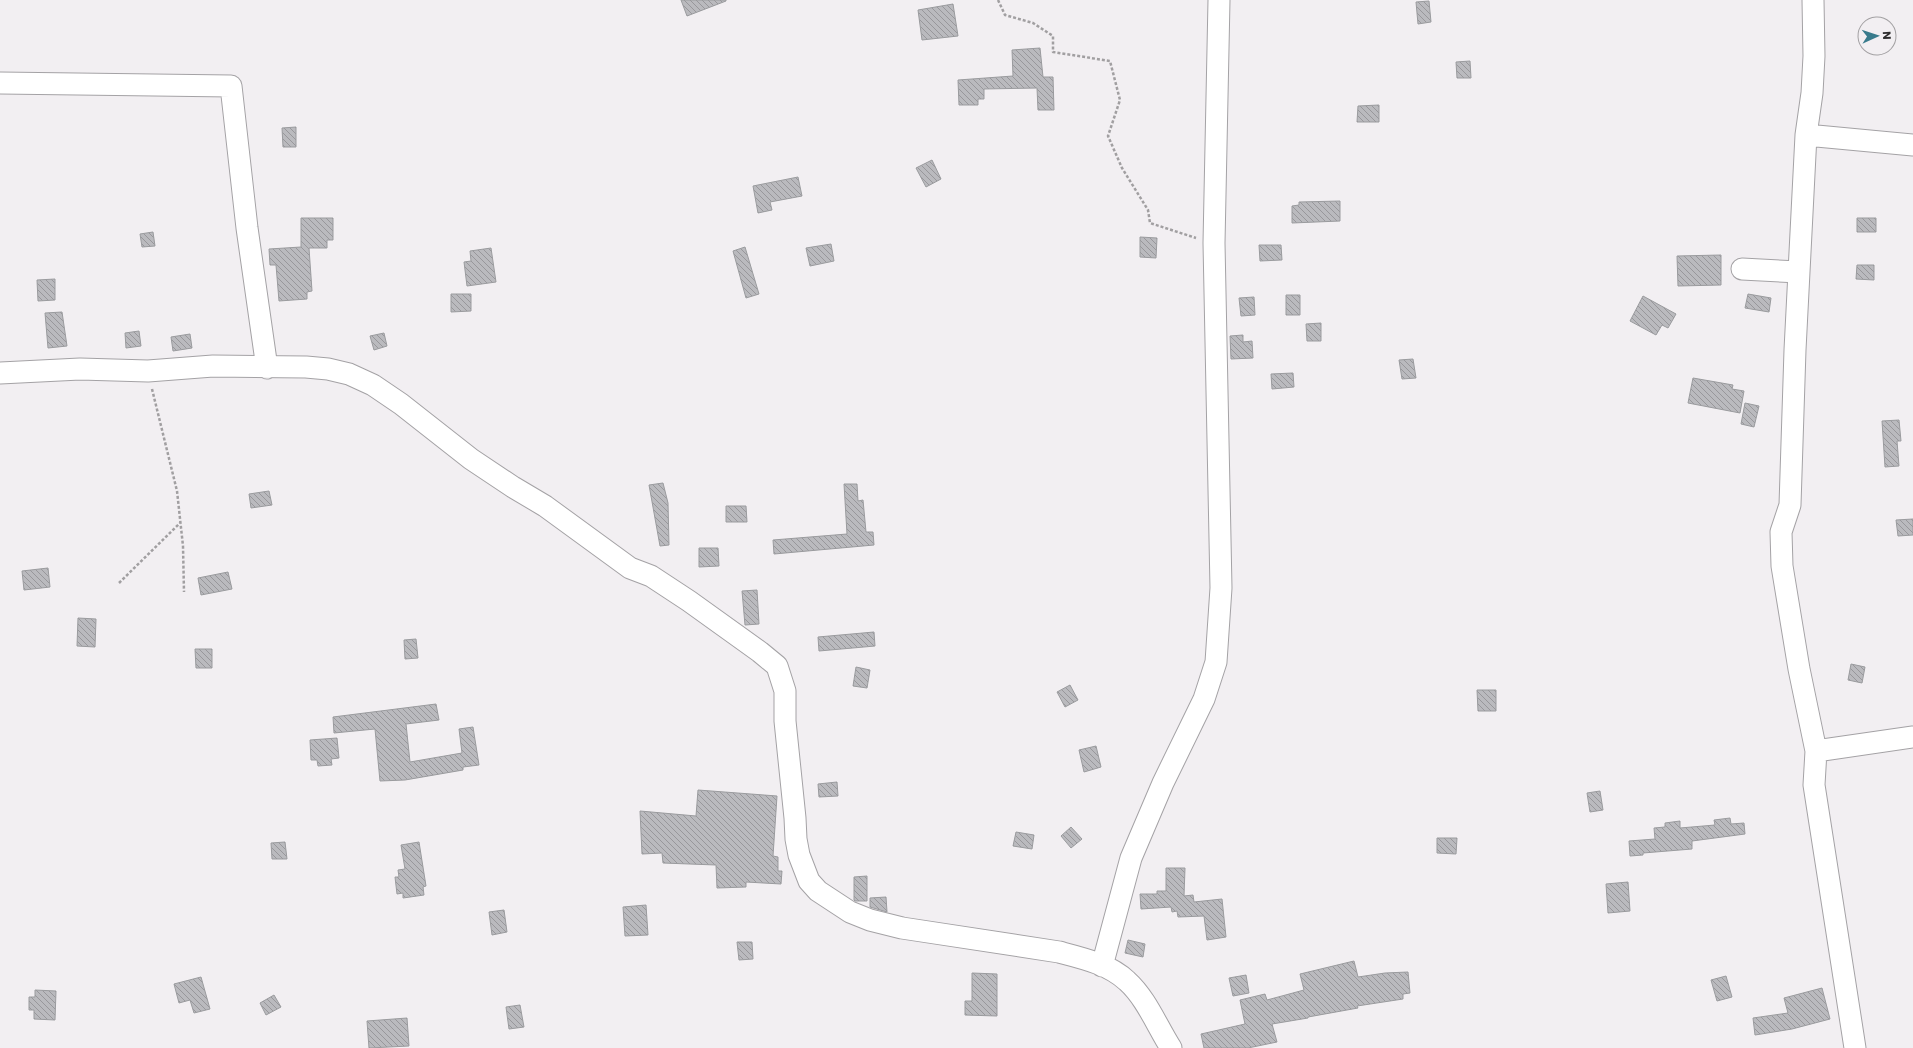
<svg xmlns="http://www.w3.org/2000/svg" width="1913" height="1048" font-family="Poppins,sans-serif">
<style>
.building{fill:url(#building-back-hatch);stroke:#9a9b9e}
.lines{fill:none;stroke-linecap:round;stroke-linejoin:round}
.minor-casing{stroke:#a4a2a5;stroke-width:23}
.path{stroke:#a19fa1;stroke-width:2.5;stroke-dasharray:3 2;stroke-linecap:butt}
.minor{stroke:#fff;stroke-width:21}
</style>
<defs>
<pattern id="building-back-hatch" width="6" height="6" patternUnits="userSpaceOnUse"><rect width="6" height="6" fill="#bababe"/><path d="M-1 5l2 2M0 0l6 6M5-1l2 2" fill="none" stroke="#98979b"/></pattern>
</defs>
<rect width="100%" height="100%" fill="#f2eff2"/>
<path class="building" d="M681,0H726V1L687,16Z
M1429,1L1431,22L1418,24L1416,2Z
M953,4L958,36L922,40L918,10Z
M1040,48L1043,77H1053L1054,110H1038L1037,88L984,89V99H978V105H959L958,80L1013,76L1012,50Z
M1470,61L1471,78H1457L1456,62Z
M1379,105V122H1357L1358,106Z
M296,127V147H283L282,128Z
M932,160L941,179L926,187L916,168Z
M798,177L802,196L770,202L772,210L758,213L753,186Z
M1340,201V221L1292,223V206L1299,205V202Z
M301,218H333V240H327V248H309L312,291L307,292V299L279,301L276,265H270L269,249L301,247Z
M1857,218H1876V232H1857Z
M153,232L155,246L142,247L140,234Z
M1140,237L1157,238L1156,258L1140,257Z
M831,244L834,261L810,266L806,248Z
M1259,245H1281L1282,260L1260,261Z
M745,247L759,294L746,298L733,251Z
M491,248L496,282L467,286L464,262L471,261L470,251Z
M1721,255V285L1678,286L1677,256Z
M1857,265H1874V280L1856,279Z
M55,279V300L38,301L37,280Z
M451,294H471V311L451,312Z
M1748,294L1771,298L1769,312L1745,308Z
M1286,295H1300V315H1286Z
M1643,296L1676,314L1668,328L1662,325L1656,335L1630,321Z
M1254,297L1255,315L1241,316L1239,298Z
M62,312L67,346L48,348L45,313Z
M1321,323V341H1307L1306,324Z
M139,331L141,346L126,348L125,333Z
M384,333L387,346L374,350L370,336Z
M190,334L192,348L173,351L171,337Z
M1243,335V342L1252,341L1253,358L1231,359L1230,336Z
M1413,359L1416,378L1402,379L1399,360Z
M1293,373L1294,387L1272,389L1271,374Z
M1693,378L1733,385L1732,389L1744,391L1740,413L1688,403Z
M1745,403L1759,406L1754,427L1741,424Z
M1899,420L1901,441H1897L1899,466L1885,467L1882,421Z
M663,483L668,503L669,545L660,546L649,485Z
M844,484H857L858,501L863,500L866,532H873L874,545L774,554L773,540L847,534Z
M269,491L272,505L251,508L249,494Z
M726,506H746L747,522H726Z
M1913,519V535L1898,536L1896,520Z
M699,548H718L719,566L699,567Z
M48,568L50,587L24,590L22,571Z
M228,572L232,589L201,595L198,578Z
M757,590L759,624L745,625L742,591Z
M78,618L96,619L95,647L77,646Z
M874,632L875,646L819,651L818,637Z
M416,639L418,658L405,659L404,640Z
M195,649H212V668H196Z
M1851,664L1865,667L1862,683L1848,680Z
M856,667L870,670L867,688L853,686Z
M1070,685L1078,700L1065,707L1057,692Z
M1477,690H1496V711H1478Z
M436,704L439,720L406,724L410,762L462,753L459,729L473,727L479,765L463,767V770L405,780L380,781L375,729L334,733L333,717Z
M337,738L339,758L331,759L332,765L318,766L317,760H311L310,740Z
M1096,746L1101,767L1084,772L1079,750Z
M837,782L838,796L819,797L818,784Z
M698,790L777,796L773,856L778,857V871H782L781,884L746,882V887L717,888L716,865L663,863L662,853L642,854L640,811L696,816Z
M1600,791L1603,810L1590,812L1587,793Z
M1730,818L1731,824L1744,823L1745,834L1692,841V849L1643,853V855L1630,856L1629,841L1655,839L1654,828L1665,827V823L1680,821V828L1715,825L1714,820Z
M1071,827L1082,839L1071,848L1061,836Z
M1016,832L1034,835L1032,849L1013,846Z
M1437,838H1457L1456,854L1437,853Z
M285,842L287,859H272L271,843Z
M419,842L426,886L423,887L424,895L403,898V893L397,894L395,877H399L398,870L405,869L401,845Z
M1166,868H1185L1184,896L1193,895L1194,902L1222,899L1226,937L1207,940L1204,916L1178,917L1177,911L1172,912L1171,907L1141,909L1140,894H1157V891H1166Z
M867,876V901H855L854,900V877Z
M1628,882L1630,911L1608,913L1606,884Z
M886,897L887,912L870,907V898Z
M646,905L648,935L625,936L623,907Z
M504,910L507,932L492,935L489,912Z
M1128,940L1145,944L1143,957L1125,953Z
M737,942H752L753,959L739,960Z
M1354,961L1358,977L1385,973L1408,972L1410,993L1403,994V999L1357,1006L1358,1008L1308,1017V1018L1272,1024L1277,1042L1248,1048H1204L1201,1034L1245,1024L1240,1000L1265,994L1267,1000L1304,990L1300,974Z
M972,973L997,974V1016L965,1015V1001H972Z
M1246,975L1249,993L1233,996L1229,978Z
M1726,976L1732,997L1717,1001L1711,980Z
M201,977L210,1009L194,1013L190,1000L179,1003L174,984Z
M1822,988L1830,1019L1792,1029L1755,1035L1753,1018L1788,1013L1784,998Z
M35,990L56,991L55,1020L34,1019V1010H29V997H35Z
M274,995L281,1007L266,1015L260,1003Z
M520,1005L524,1027L509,1029L506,1007Z
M407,1018L409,1046L369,1048L367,1021Z"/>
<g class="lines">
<g class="minor-casing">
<path id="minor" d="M1813,0L1814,56L1812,93L1806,135L1795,350L1790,505L1781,532L1782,566L1799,669L1816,751L1814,785L1855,1048
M0,83L231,86L247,228L267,368
M1806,135L1913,145
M1742,269L1799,272
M0,373L80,369L148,371L213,366L306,367L328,369L349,374L373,385L401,404L471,459L513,487L545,506L630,568L651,576L689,601L760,652L777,666L785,691V721L795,818L796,839L799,855L809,881L818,891L850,912L870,920L902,928L1059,952C1082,958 1109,964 1127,981C1146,998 1157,1026 1171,1048
M1816,751L1913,737
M1102,966L1131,858L1163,783L1204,699L1216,662L1221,588L1214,243L1219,0"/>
</g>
<path class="path" d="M998,0L1005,15L1033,23L1053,36V52L1110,61L1120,100L1108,136L1122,168L1148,210L1150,223L1196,238
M152,389L177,491L183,546L184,592
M119,583L180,523"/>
<use href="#minor" class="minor"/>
</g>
<g transform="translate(1877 36) rotate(87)"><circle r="19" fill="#f2eff2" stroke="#a3a1a3"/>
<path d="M0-3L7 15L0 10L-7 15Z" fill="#387b8c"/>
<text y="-6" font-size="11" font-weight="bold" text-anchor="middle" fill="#2d2c2d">N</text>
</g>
</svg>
